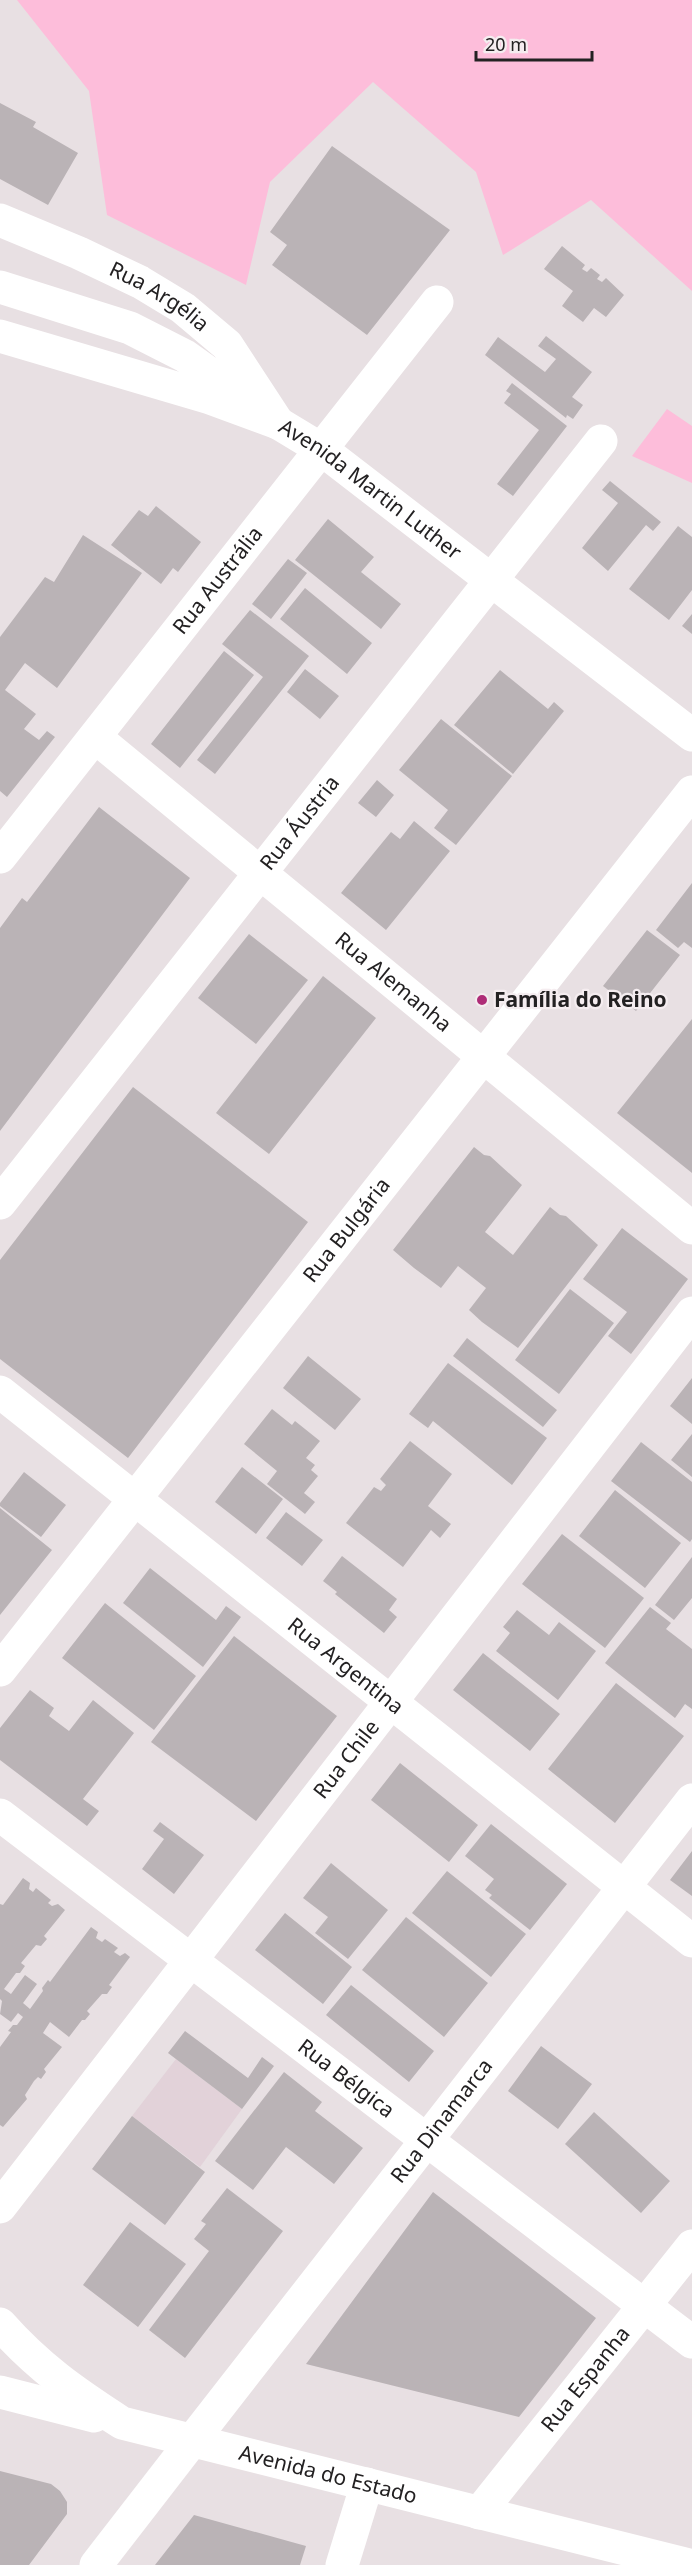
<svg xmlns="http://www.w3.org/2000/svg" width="692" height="2565" font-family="'Noto Sans',sans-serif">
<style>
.built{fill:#e2d2d9}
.green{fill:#fdbdda}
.building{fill:#bab3b6}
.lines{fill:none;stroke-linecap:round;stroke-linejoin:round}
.minor{stroke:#fff;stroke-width:33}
.major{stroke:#fff;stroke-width:33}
.poi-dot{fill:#ae2c77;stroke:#f5edf0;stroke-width:2}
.labels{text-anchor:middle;stroke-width:4.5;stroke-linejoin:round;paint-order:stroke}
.street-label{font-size:21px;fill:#232122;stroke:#f5edf0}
.poi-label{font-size:21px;font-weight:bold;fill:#232122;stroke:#f5edf0;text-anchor:start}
</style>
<rect width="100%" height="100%" fill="#e8e0e3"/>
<path class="built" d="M176,2059L242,2109L200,2167L132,2116Z"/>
<path class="green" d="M17,0H692V291L591,200L503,255L476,172L373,82L270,182L246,285L107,215L89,91Z
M667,409L692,426V483L632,456Z"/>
<path class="building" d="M0,103L36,122L33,127L78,153L48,205L0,179Z
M332,146L450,230L367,335L272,265L287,245L270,232Z
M562,246L585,265L582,269L587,272L591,268L600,275L597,279L602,282L606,278L624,295L606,317L594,308L583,322L562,306L573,291L544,269Z
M546,336L592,372L572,397L583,405L573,419L567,415L566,418L485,355L498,337L545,372L556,359L538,346Z
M512,383L567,426L513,496L497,484L539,430L504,403L511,394L506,391Z
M610,481L661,522L653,531L646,525L608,571L582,548L618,503L602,490Z
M156,506L201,542L178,572L173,568L161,584L111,545L139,510L148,516Z
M328,519L374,557L361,572L401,604L381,629L295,560Z
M678,526L692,537V590L669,620L629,589Z
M83,535L142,573L57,688L25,663L5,690L36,714L24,729L39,740L47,731L55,737L7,797L0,791V637L45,577L54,582Z
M288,559L307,573L271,619L252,604Z
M305,588L372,643L347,674L280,619Z
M250,610L309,656L215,774L197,760L263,677L222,644Z
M692,614V634L682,626Z
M224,651L254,675L180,768L151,744Z
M305,669L339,696L320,719L287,692Z
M500,670L548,709L554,702L564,711L513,774L454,725Z
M441,719L512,776L456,845L434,828L448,810L399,770Z
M377,780L394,795L376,817L358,803Z
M99,807L190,878L0,1131V928L22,898L27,902Z
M414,821L450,851L386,930L341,893L391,832L400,839Z
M692,883V948L684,942L678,948L656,930Z
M647,930L680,955L636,1011L603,986Z
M249,934L308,980L256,1044L198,998Z
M323,976L376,1018L269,1154L216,1113Z
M692,1019V1173L617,1113Z
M133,1087L308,1222L128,1458L0,1359V1260Z
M474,1147L484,1155L490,1156L522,1185L485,1232L513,1255L550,1207L560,1215L566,1216L598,1245L518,1348L482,1322L469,1310L486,1288L458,1266L441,1288L414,1268L393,1250Z
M622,1228L688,1279L631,1354L608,1336L627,1312L583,1279Z
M570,1289L614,1323L559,1394L515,1360Z
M467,1338L557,1410L543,1427L453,1356Z
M308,1356L361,1399L335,1430L283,1388Z
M448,1363L547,1438L512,1485L433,1421L428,1428L409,1414Z
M692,1378V1424L670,1406Z
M272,1409L292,1425L295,1421L320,1441L306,1458L315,1465L311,1470L318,1476L304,1493L315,1502L305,1514L267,1484L277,1471L244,1444Z
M692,1434V1477L671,1460Z
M410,1441L452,1474L428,1506L451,1524L440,1538L431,1530L403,1567L346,1523L374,1487L381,1491L386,1485L380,1479Z
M641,1442L692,1482V1539L690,1542L611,1481Z
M242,1467L283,1499L256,1534L215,1502Z
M24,1472L66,1505L41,1537L0,1506V1503Z
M615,1490L681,1543L645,1588L579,1536Z
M0,1508L52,1550L0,1615Z
M286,1512L323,1540L302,1566L266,1538Z
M562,1534L644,1598L605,1648L522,1584Z
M342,1556L397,1599L389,1610L397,1617L384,1633L335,1594L337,1592L323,1581Z
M692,1557V1598L674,1620L655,1605Z
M150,1568L216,1620L226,1606L241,1617L203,1667L123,1603Z
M105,1603L196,1676L154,1730L62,1658Z
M650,1607L671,1623L666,1629L692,1649V1709L685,1704L675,1718L605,1663Z
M517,1610L549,1635L559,1622L596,1651L558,1700L496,1651L510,1633L503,1627Z
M234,1636L337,1716L256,1821L151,1742Z
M483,1653L560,1714L530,1751L453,1690Z
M616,1683L684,1736L615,1823L548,1769Z
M30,1690L54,1708L49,1716L69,1731L93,1700L134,1733L83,1799L99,1811L87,1826L0,1760V1728Z
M400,1763L478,1825L449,1862L371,1800Z
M160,1822L204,1855L174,1894L142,1869L164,1839L153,1831Z
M491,1824L567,1884L530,1930L489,1898L492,1895L485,1890L494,1879L465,1856Z
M692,1851V1896L670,1880Z
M331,1863L388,1910L348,1959L315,1933L328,1917L303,1898Z
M447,1871L526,1934L491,1977L412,1913Z
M23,1878L30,1883L29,1889L33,1892L36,1888L51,1900L48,1903L52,1906L58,1904L65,1910L44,1936L47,1939L41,1946L36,1945L21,1963L25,1966L20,1973H16L4,1989L11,1994L25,1975L37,1984L23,2003L30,2009L43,1991L42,1988L48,1980L50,1982L91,1927L98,1932L96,1938L102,1942L105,1939L118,1948L114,1952L120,1956L125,1953L130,1957L109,1985L112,1987L107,1994H102L87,2011L90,2014L85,2020H82L69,2037L50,2022L43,2033L62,2047L44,2069L46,2072L41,2079L38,2077L34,2081L25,2095L27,2099L3,2127L0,2125V2047L11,2032L8,2031L13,2025H17L23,2017L18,2013L11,2022L0,2014L2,2001L0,1999V1904L3,1905Z
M285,1913L352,1967L323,2004L255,1950Z
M406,1917L488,1983L444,2037L362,1970Z
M351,1985L434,2051L409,2082L326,2015Z
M185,2031L248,2078L262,2057L274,2066L242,2109L168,2053Z
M541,2046L592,2084L558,2129L508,2091Z
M284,2072L322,2102L315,2111L363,2148L334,2184L286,2147L253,2190L215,2161Z
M594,2112L670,2181L641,2213L565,2144Z
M132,2116L205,2172L165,2225L92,2169Z
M227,2188L283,2231L185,2358L149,2330L209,2251L194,2239L206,2224L201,2221Z
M433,2192L596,2318L519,2417L306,2364Z
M130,2222L186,2264L138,2327L83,2285Z
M0,2471L51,2484L60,2491L67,2502V2514L29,2565H0Z
M194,2515L306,2546L300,2565H155Z"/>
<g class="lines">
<g class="minor">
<path id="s1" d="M0,220L79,253L140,282L183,308L227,345L278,423"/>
<path id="s2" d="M95,737L692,1228"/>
<path id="s3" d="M0,857L437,302"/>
<path id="s4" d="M0,1203L601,441"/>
<path id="s5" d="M0,1392L692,1941"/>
<path id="s6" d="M0,1670L692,792"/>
<path id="s7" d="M0,2207L692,1313"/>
<path id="s8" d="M192,2441L692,1800"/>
<path id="s9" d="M479,2513L692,2246"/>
<path d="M342,2565L367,2484"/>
</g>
<g class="major">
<path d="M0,287L130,328L185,356L245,399"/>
<path id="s10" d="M0,336L210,398L278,423L321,449L692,735"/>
<path id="s11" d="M0,1815L692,2342"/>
<path id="s12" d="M0,2324C38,2367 74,2392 122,2423L689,2565"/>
<path d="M0,2392L94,2416"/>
<path d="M96,2565L192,2441"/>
</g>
</g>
<circle class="poi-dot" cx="482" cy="1000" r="6"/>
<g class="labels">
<g class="street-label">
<text dy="7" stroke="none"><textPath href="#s1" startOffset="177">Rua Argélia</textPath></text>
<text dy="7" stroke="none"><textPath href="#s10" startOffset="405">Avenida Martin Luther</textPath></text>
<text dy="7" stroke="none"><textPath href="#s3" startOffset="352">Rua Austrália</textPath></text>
<text dy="7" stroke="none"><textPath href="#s4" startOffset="484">Rua Áustria</textPath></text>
<text dy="7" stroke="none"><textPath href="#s2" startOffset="386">Rua Alemanha</textPath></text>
<text dy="7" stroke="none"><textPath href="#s6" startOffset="560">Rua Bulgária</textPath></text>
<text dy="7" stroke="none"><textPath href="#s5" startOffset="441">Rua Argentina</textPath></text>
<text dy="7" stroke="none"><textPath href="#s7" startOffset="566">Rua Chile</textPath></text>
<text dy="7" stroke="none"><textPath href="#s11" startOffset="435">Rua Bélgica</textPath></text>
<text dy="7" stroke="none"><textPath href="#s8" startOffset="406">Rua Dinamarca</textPath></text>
<text dy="7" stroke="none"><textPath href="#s9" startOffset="171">Rua Espanha</textPath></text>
<text dy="7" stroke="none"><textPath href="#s12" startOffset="370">Avenida do Estado</textPath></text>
</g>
<g class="poi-label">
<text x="494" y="1007">Família do Reino</text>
</g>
</g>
<path d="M476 51v9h116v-9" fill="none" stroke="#232122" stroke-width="3"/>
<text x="485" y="51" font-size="18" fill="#232122" stroke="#f5edf0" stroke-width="4.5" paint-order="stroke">20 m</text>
</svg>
